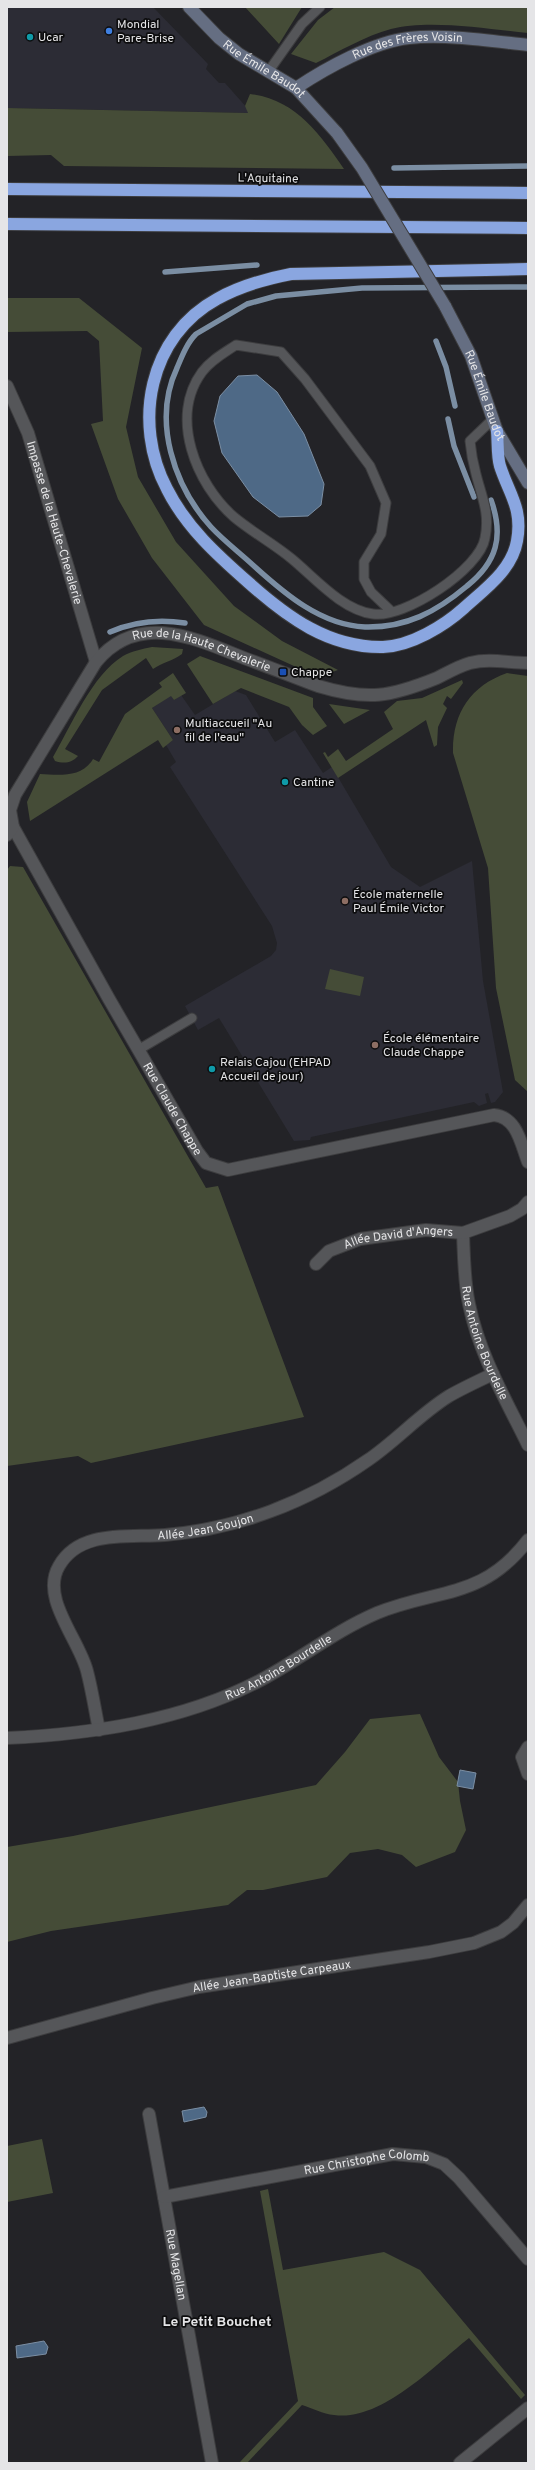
<svg xmlns="http://www.w3.org/2000/svg" width="535" height="2470" font-family="Overpass,sans-serif">
<style>
.built{fill:#2c2c35}
.green{fill:#454c37}
.water{fill:#4e6986;stroke:#7b8ea3}
.lines{fill:none;stroke-linecap:round;stroke-linejoin:round}
.stream{stroke:#7b8ea3;stroke-width:5.5}
.lane-casing{stroke:#3d3d3f;stroke-width:11}
.street-casing{stroke:#3d3d3f;stroke-width:14}
.secondary-casing{stroke:#3d3d3f;stroke-width:14}
.highway-casing{stroke:#3d3d3f;stroke-width:14}
.lane{stroke:#555659;stroke-width:9}
.street{stroke:#555659;stroke-width:12}
.secondary{stroke:#656e82;stroke-width:12}
.highway{stroke:#8aa6e0;stroke-width:12}
.secondary-bridge-casing{stroke:#3d3d3f;stroke-width:14;stroke-linecap:butt}
.secondary-bridge{stroke:#656e82;stroke-width:12}
.shop-dot{fill:#3f7fe0;stroke:#0d0d0e;stroke-width:1.5}
.culture-dot{fill:#0f9aa8;stroke:#0d0d0e;stroke-width:1.5}
.transit-dot{fill:#1a4fb4;stroke:#0d0d0e;stroke-width:1.5}
.education-dot{fill:#8d6e63;stroke:#0d0d0e;stroke-width:1.5}
.labels{text-anchor:middle;stroke-width:3.5;stroke-linejoin:round;paint-order:stroke}
.poi-label{font-size:12px;fill:#e5e5e7;stroke:#0d0d0e;text-anchor:start}
.street-label{font-size:12px;fill:#e5e5e7;stroke:#0d0d0e}
.quarter-label{font-size:14px;font-weight:bold;fill:#e5e5e7;stroke:#0d0d0e}
</style>
<rect width="100%" height="100%" fill="#232327"/>
<path class="built" d="M7,7H153L208,64L206,69L219,83H225L248,109V113L7,108Z
M235,691L246,695L275,742L295,730L323,773L332,767L391,867L420,887L472,861L483,981L503,1092L495,1102L491,1103L488,1093L485,1094L487,1103L479,1106L474,1102L311,1137L310,1140L294,1141L219,1018L198,1030L185,1006L271,956L276,950L277,943L272,926L170,767L176,762L166,745L173,740L152,708L171,695L174,700L181,695L195,715Z"/>
<path class="green" d="M245,7H302L279,44Z
M335,7H528V33C488,29 429,19 391,29C365,36 340,51 316,63L291,54L318,20Z
M250,94C295,99 320,134 344,169L64,166L51,155L7,156V108L248,113L245,106Z
M7,298H79L142,348L126,427L138,477L176,542L234,606L282,641L338,670L318,677L204,625L152,558L118,499L91,424L103,421L99,341L87,331L7,332Z
M152,647L183,649L182,654C173,661 163,662 153,669L146,658L102,690L65,749L78,756C72,763 64,764 55,761L53,757C71,726 92,675 123,656C132,651 142,649 152,647Z
M200,656L313,698V707L327,726L313,735L302,725L289,707L241,688L213,704L187,664Z
M173,673L186,693L174,700L171,696L152,708L173,740L163,748L158,740L30,821L27,802L40,774C59,775 82,778 93,759L99,762L125,714L162,687L159,683Z
M507,673L528,676V1092L515,1080L496,988L488,868L453,753C452,714 470,686 507,673Z
M462,680L463,683L451,699L447,696L443,704L447,708L438,727L437,745L434,747L426,720L338,778L323,753L325,752L328,757L338,749L346,761L393,729L384,712L397,701L422,698Z
M329,704L370,710L344,724Z
M10,866L23,867L206,1188L218,1186L304,1417L91,1463L78,1456L7,1466V870Z
M330,969L364,977L360,996L325,989Z
M420,1714L439,1757L458,1782L460,1801L466,1830L455,1852L416,1867L402,1855L378,1849L350,1853L327,1877L263,1890H247L228,1905L51,1931L7,1942V1847L73,1836L316,1785L345,1752L370,1719Z
M42,2139L53,2193L7,2202V2146Z
M268,2189L283,2270L384,2252L420,2270L525,2395L521,2399L469,2338C435,2365 381,2422 334,2415C323,2414 312,2408 302,2405L247,2463H239L298,2401L260,2191Z"/>
<path class="water" d="M257,375L277,392L304,434L324,484L321,505L308,516L279,517L253,497L222,453L214,421L220,396L238,376Z
M460,1770L476,1773L473,1789L457,1786Z
M204,2107L207,2112L206,2117L184,2122L182,2111Z
M44,2341L48,2347L46,2354L17,2358L16,2346Z"/>
<g class="lines">
<path class="stream" d="M394,168L528,166
M165,272L257,265
M436,341L446,367L455,406
M448,419L454,446L474,497
M491,500C504,536 497,562 467,586C436,612 406,628 365,627C321,625 285,594 254,566C240,553 224,541 211,527C174,486 152,421 177,368C182,356 187,343 196,334L247,304L276,296L362,288L528,287
M110,632C135,621 159,619 185,623"/>
<g class="lane-casing">
<path id="lane" d="M268,72L302,24L320,7
M392,612L371,592L364,579V562L381,534L386,503L370,466L305,379L281,352L236,345C224,353 211,360 202,372C169,417 196,484 234,517C252,532 274,544 292,559C315,578 342,610 373,614C404,619 480,569 485,538C490,513 482,498 476,474C473,463 471,452 470,441L493,419
M138,1050L192,1018"/>
</g>
<g class="street-casing">
<g id="street">
<path id="s1" d="M7,386L28,433L96,662"/>
<path id="s2" d="M13,827L109,999L197,1151L206,1163L228,1170L494,1115C517,1117 521,1144 528,1162"/>
<path id="s3" d="M7,835L13,827L10,810L15,795L96,662C138,611 194,638 244,658C269,667 294,677 318,686C368,701 390,697 437,678C447,673 459,666 470,663C490,658 508,663 528,663"/>
<path id="s4" d="M463,1233C464,1257 464,1281 469,1304C479,1354 506,1400 528,1445"/>
<path id="s5" d="M316,1264L329,1251L360,1239L426,1230L463,1233L510,1216L522,1209L528,1202"/>
<path id="s6" d="M99,1730C95,1710 92,1690 87,1671C79,1639 40,1598 59,1566C80,1529 129,1538 165,1535C238,1529 308,1502 368,1460C396,1441 420,1414 449,1396C463,1388 478,1381 493,1374"/>
<path id="s7" d="M7,1738C92,1734 182,1721 259,1681C299,1660 335,1631 377,1613C438,1588 482,1600 528,1540"/>
<path d="M528,1747L522,1757L528,1774"/>
<path id="s8" d="M7,2038L152,1998L199,1987L429,1952L474,1943L501,1932L513,1923L528,1905"/>
<path id="s9" d="M149,2114L212,2463"/>
<path id="s10" d="M164,2197L393,2154L426,2157L444,2164L459,2178L528,2259"/>
<path d="M460,2463L528,2408"/>
</g>
</g>
<g class="secondary-casing">
<g id="secondary">
<path id="s11" d="M189,7L219,38L239,54L296,88L337,133"/>
<path id="s12" d="M296,88C326,68 373,42 409,38C446,34 491,41 528,45"/>
<path id="s13" d="M445,306L471,356L497,431L528,483"/>
</g>
</g>
<g class="highway-casing">
<path id="highway" d="M7,189L528,193
M7,224L528,228
M497,431C498,442 497,456 500,466C509,494 523,508 517,541C512,570 485,589 464,608C444,626 411,646 383,647C329,648 287,617 249,583C217,555 186,527 167,489C132,423 149,336 217,299C240,286 265,279 291,274L528,269"/>
</g>
<use href="#lane" class="lane"/>
<use href="#street" class="street"/>
<use href="#secondary" class="secondary"/>
<use href="#highway" class="highway"/>
<g class="secondary-bridge-casing">
<path id="secondary-bridge" d="M337,133L362,168L445,306"/>
</g>
<use href="#secondary-bridge" class="secondary-bridge"/>
</g>
<circle class="shop-dot" cx="109" cy="31" r="4"/>
<g class="culture-dot">
<circle cx="30" cy="37" r="4"/>
<circle cx="285" cy="782" r="4"/>
<circle cx="212" cy="1069" r="4"/>
</g>
<rect class="transit-dot" x="279" y="668" width="8" height="8" rx="2"/>
<g class="education-dot">
<circle cx="177" cy="730" r="4"/>
<circle cx="345" cy="901" r="4"/>
<circle cx="375" cy="1045" r="4"/>
</g>
<g class="labels">
<g class="poi-label">
<text x="117" y="28">Mondial<tspan x="117" dy="14">Pare-Brise</tspan></text>
<text x="38" y="41">Ucar</text>
<text x="291" y="676">Chappe</text>
<text x="185" y="727">Multiaccueil "Au<tspan x="185" dy="14">fil de l'eau"</tspan></text>
<text x="293" y="786">Cantine</text>
<text x="353" y="898">École maternelle<tspan x="353" dy="14">Paul Émile Victor</tspan></text>
<text x="383" y="1042">École élémentaire<tspan x="383" dy="14">Claude Chappe</tspan></text>
<text x="220" y="1066">Relais Cajou (EHPAD<tspan x="220" dy="14">Accueil de jour)</tspan></text>
</g>
<g class="street-label">
<text dy="4" stroke="none"><textPath href="#s12" startOffset="122">Rue des Frères Voisin</textPath></text>
<text dy="4" stroke="none"><textPath href="#s11" startOffset="98">Rue Émile Baudot</textPath></text>
<text transform="translate(268 178) rotate(1)" y="4">L'Aquitaine</text>
<text dy="4" stroke="none"><textPath href="#s13" startOffset="98">Rue Émile Baudot</textPath></text>
<text dy="4" stroke="none"><textPath href="#s1" startOffset="145">Impasse de la Haute-Chevalerie</textPath></text>
<text dy="4" stroke="none"><textPath href="#s3" startOffset="316">Rue de la Haute Chevalerie</textPath></text>
<text dy="4" stroke="none"><textPath href="#s2" startOffset="324">Rue Claude Chappe</textPath></text>
<text dy="4" stroke="none"><textPath href="#s5" startOffset="90">Allée David d'Angers</textPath></text>
<text dy="4" stroke="none"><textPath href="#s4" startOffset="113">Rue Antoine Bourdelle</textPath></text>
<text dy="4" stroke="none"><textPath href="#s6" startOffset="330">Allée Jean Goujon</textPath></text>
<text dy="4" stroke="none"><textPath href="#s7" startOffset="284">Rue Antoine Bourdelle</textPath></text>
<text dy="4" stroke="none"><textPath href="#s8" startOffset="272">Allée Jean-Baptiste Carpeaux</textPath></text>
<text dy="4" stroke="none"><textPath href="#s10" startOffset="206">Rue Christophe Colomb</textPath></text>
<text dy="4" stroke="none"><textPath href="#s9" startOffset="153">Rue Magellan</textPath></text>
</g>
<g class="quarter-label">
<text x="217" y="2326">Le Petit Bouchet</text>
</g>
</g>
<rect width="535" height="2470" fill="none" stroke="#e5e5e7" stroke-width="16"/>
</svg>
